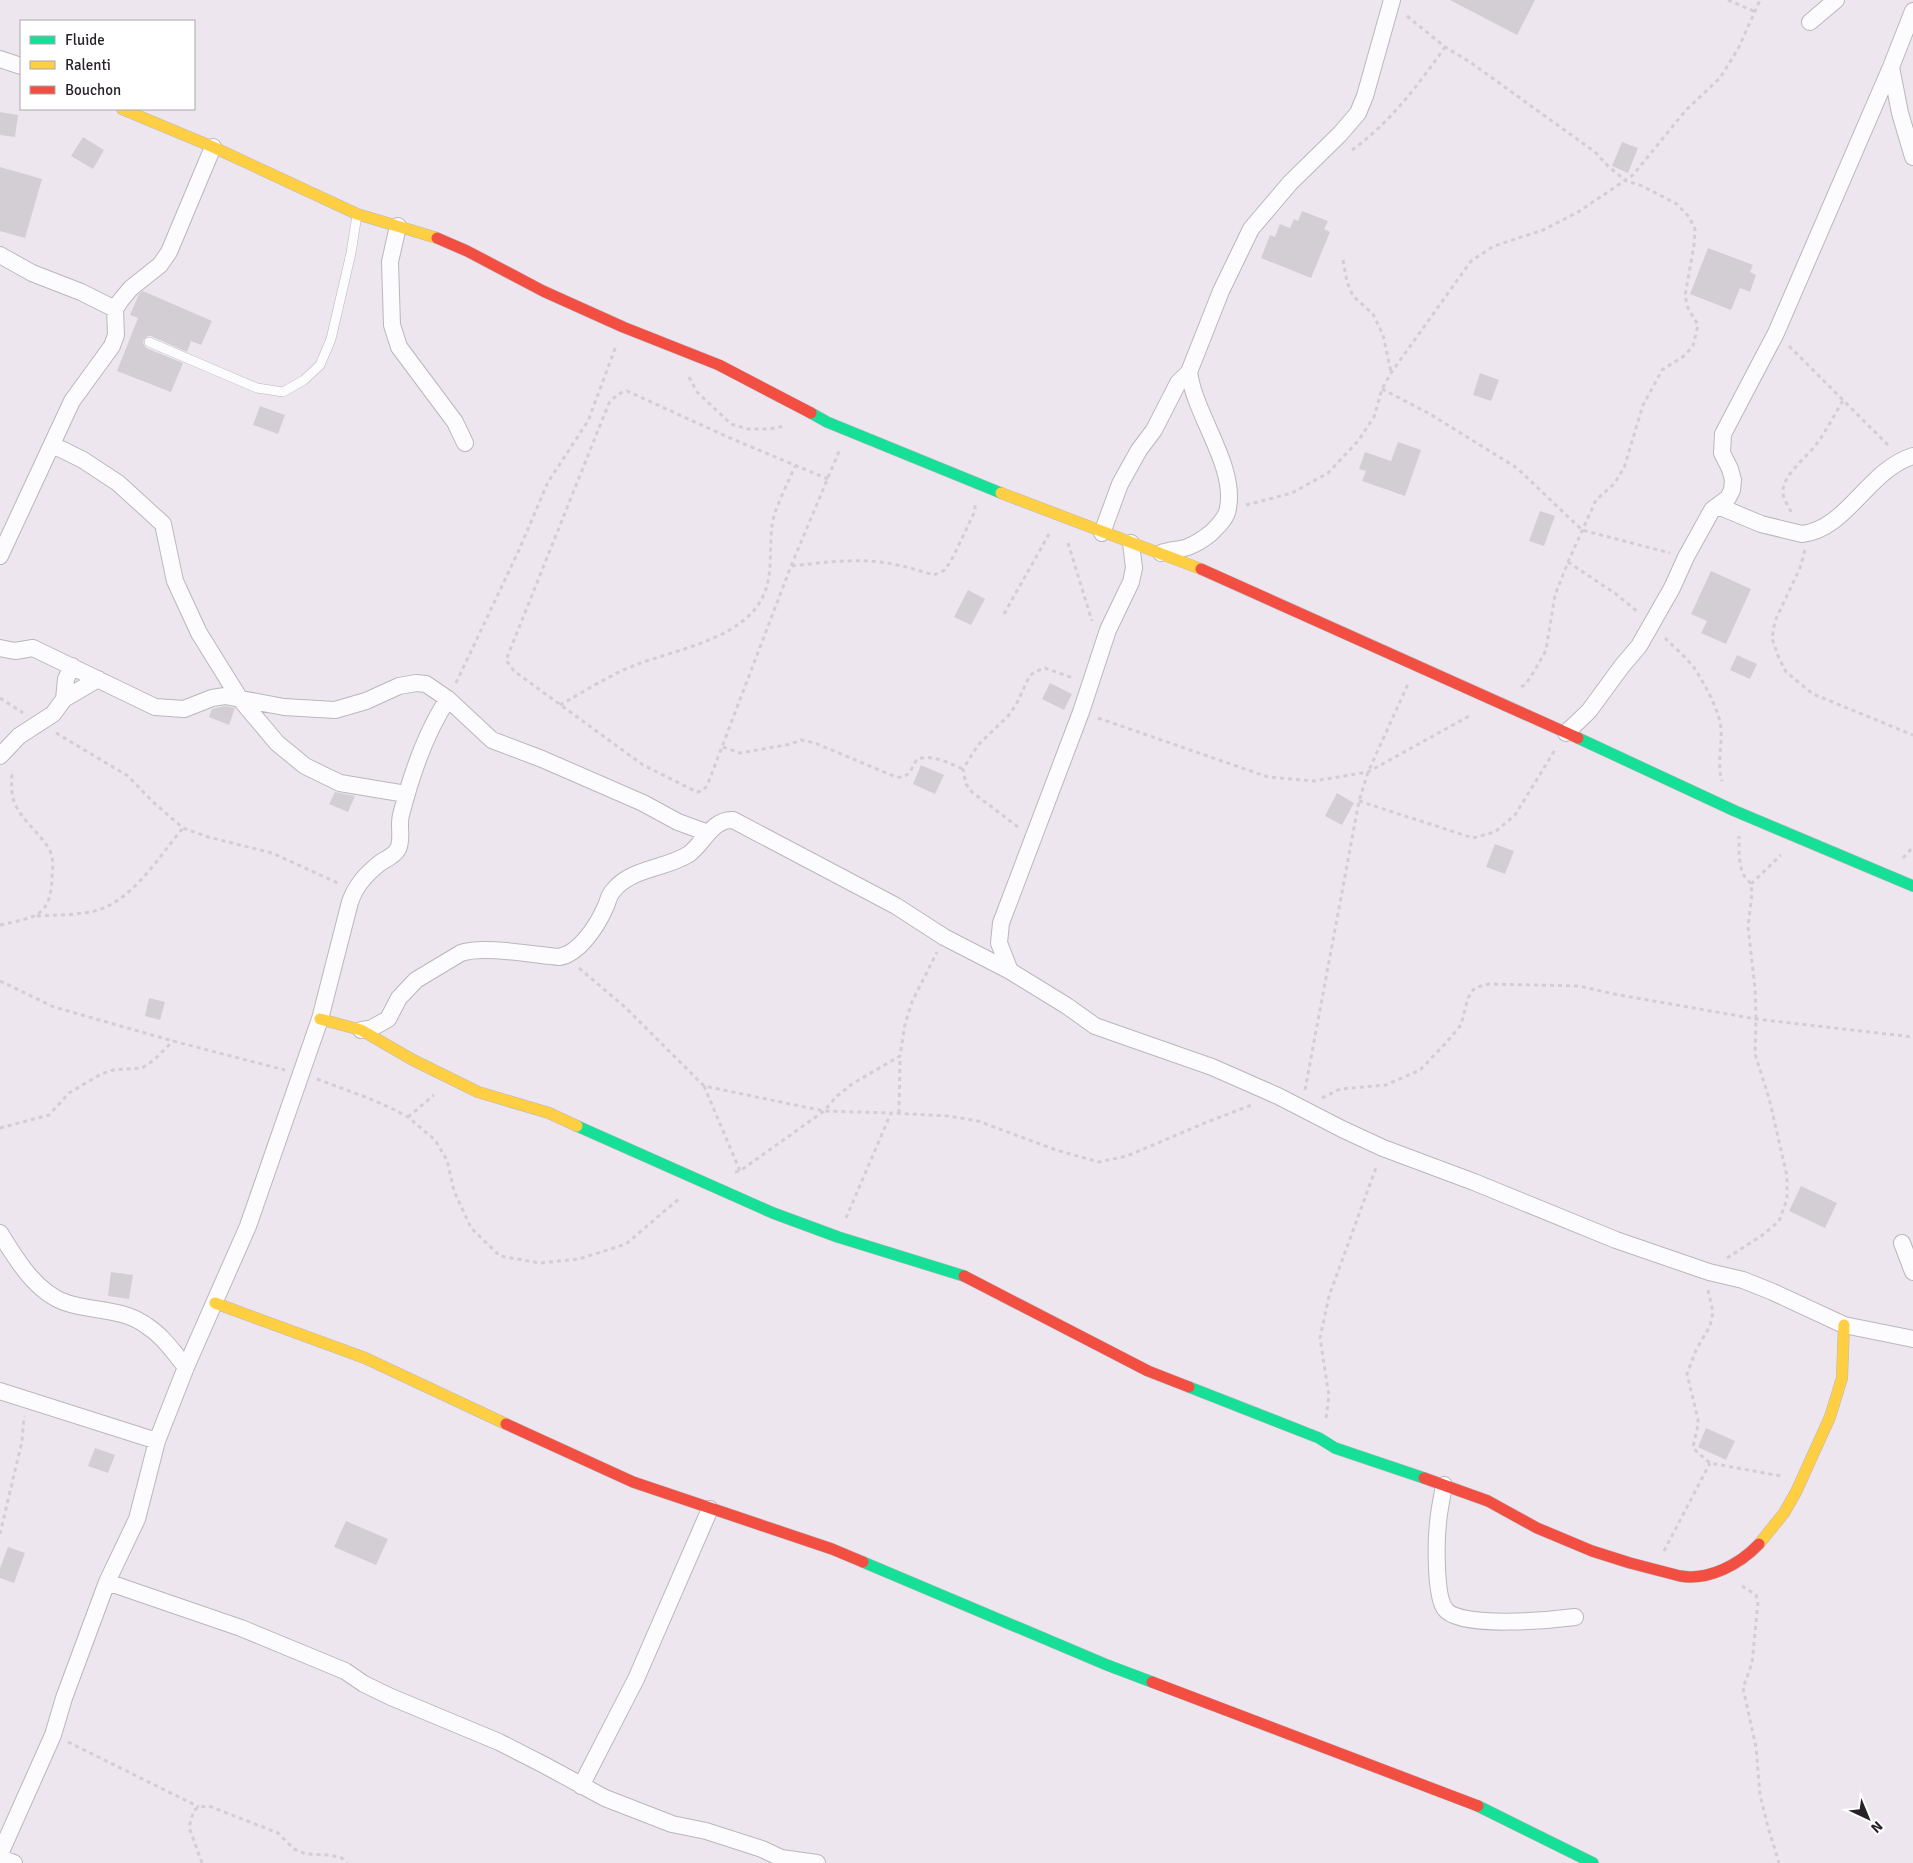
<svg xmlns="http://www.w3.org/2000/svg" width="1913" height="1863" font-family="Signika,sans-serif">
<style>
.building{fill:#d3ced4}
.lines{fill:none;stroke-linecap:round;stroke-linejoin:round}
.lane-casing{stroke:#bbb6bc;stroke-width:10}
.street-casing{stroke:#bbb6bc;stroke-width:18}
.fast-casing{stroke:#bbb6bc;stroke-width:12}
.slow-casing{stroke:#bbb6bc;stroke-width:12}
.jam-casing{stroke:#bbb6bc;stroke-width:12}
.path{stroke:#d1cfd1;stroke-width:3;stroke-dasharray:4 4;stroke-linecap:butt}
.lane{stroke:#fcfbfd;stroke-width:9}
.street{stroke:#fcfbfd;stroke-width:16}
.fast{stroke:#16e098;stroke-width:11}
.slow{stroke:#ffcf43;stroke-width:11}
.jam{stroke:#f24e42;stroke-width:11}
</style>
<rect width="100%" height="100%" fill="#ede6ef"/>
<path class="building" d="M1450,0H1535L1517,35Z
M0,112L18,115L15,137L0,135Z
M83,137L104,150L93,169L71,156Z
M1622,142L1638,148L1628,173L1612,166Z
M0,167L42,179L25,238L0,231Z
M1302,211L1328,221L1324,229L1330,232L1311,278L1261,258L1270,235L1275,237L1280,224L1290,228L1294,219L1298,221Z
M1708,248L1753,265L1750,272L1756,275L1750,292L1740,288L1731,310L1690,294Z
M143,291L212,321L201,345L191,341L187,352L151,336H148L144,339L143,343L146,348L183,363L171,392L117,371L138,318L130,315L139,294Z
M1480,373L1499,380L1491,401L1473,395Z
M260,406L285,415L278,434L253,425Z
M1398,442L1421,450L1405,496L1362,481L1366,471L1359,469L1365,452L1391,461Z
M1540,511L1555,516L1544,546L1529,541Z
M1711,571L1751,589L1726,644L1701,633L1707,621L1691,614Z
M968,590L985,599L971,625L954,617Z
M1737,655L1757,664L1750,679L1730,670Z
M1050,683L1072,694L1064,710L1042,699Z
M225,706L235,708L229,725L209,717L212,709Z
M921,765L944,775L935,794L913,784Z
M335,792L355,796L348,812L329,804Z
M1337,793L1354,803L1342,825L1325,816Z
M1495,844L1514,851L1505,874L1486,867Z
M149,998L165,1002L160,1020L145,1016Z
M1801,1186L1837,1203L1825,1228L1789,1211Z
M111,1272L133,1275L129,1299L108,1296Z
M1706,1428L1735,1441L1726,1460L1698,1447Z
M95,1448L115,1455L108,1473L88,1466Z
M346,1521L388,1539L376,1565L334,1547Z
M8,1547L25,1553L14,1583L0,1578V1568Z"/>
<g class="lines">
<g class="lane-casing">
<path id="lane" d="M149,342L257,388L283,392L304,380L320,365L331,339L351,253L357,215"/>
</g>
<g class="street-casing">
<path id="street" d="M1810,22L1836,0
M0,59L21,66
M1891,67L1900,113L1913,157
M398,226L390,262L392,325L399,347L455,422L465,443
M0,255L32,273L81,292L115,309
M51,447L61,449L83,460L118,483L163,524L175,581L199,633L240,699L277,743L305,766L340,783L406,794
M1718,506L1761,524L1802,534C1847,529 1868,470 1913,456
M1102,533L1120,484L1139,450L1154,430L1178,383L1189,372
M1131,543L1134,568L1131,582L1108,630L1081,712L1001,923L999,943L1010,971L1067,1006L1095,1026L1212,1067L1278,1096L1342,1129L1383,1148L1474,1182L1616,1240L1709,1272L1743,1280L1773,1292L1844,1325L1913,1339
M1161,553C1170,550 1179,550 1188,547C1195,544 1205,538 1211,533C1218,526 1227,518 1228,508C1236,465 1195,416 1189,372L1221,291L1251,229L1290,183L1340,134L1358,113L1365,96L1392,0
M0,556L72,401L112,346L116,335L115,309L121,300L131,288L160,265L169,252L213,147
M0,648L15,651L33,648L155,707L184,709L212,698L225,696L284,707L335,710L366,701L399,686L416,683L426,684L448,699L492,740L542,759L643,803L678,822L708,833
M64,699L66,679L72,666
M1566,733L1589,711L1622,666L1639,646L1672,588L1686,557L1712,510L1728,498L1732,490L1733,480L1730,469L1722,453L1723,434L1776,333L1891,67L1913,11
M0,756L19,736L53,714L64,699L98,679
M361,1030L372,1028L388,1019L399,998L416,980L461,953C482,945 535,955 559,957C579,954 597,926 605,908C608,903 608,896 613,891C630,868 666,869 689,854C704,843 712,819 733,820L896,906L944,937L1010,971
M0,1233C16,1259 36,1293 67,1303C94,1312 123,1308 147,1326C163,1336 174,1353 186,1367
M1902,1243L1913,1272
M0,1391L157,1441
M1444,1485C1442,1498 1439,1510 1438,1523C1436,1541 1435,1596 1445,1609C1459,1629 1551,1620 1575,1617
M107,1582L241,1628L345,1671L364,1684L391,1697L499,1742L546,1766L605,1798L672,1824L706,1831L762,1849L781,1858L817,1863
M581,1786L636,1679L710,1509
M0,1854L53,1735L64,1698L107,1582L137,1519L157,1441L186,1367L248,1226L320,1019L350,902C356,885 366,874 380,863C386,859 394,856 398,849C403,839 398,826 401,815C411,776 425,733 448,699
M0,1858L14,1863"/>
</g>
<g class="fast-casing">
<path id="fast" d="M811,413L827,422L1001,493
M1578,738L1735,811L1913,886
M577,1126L773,1213L838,1237L964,1276
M1189,1387L1319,1438L1335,1448L1424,1478
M863,1562L1107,1665L1152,1682
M1478,1806L1593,1863"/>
</g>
<g class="slow-casing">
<path id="slow" d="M122,109L213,147L357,214L437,238
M1001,493L1201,569
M320,1019L361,1030L413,1060L478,1092L549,1113L577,1126
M215,1303L365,1358L506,1424
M1759,1544L1784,1513L1796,1492L1830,1417L1842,1378L1844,1325"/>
</g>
<g class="jam-casing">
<path id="jam" d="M437,238L467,251L543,291L623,327L719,365L811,413
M1201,569L1578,738
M964,1276L1148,1371L1189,1387
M506,1424L633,1482L832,1549L863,1562
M1424,1478L1488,1501L1537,1528L1592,1551L1630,1563L1680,1576C1709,1581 1740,1564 1759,1544
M1152,1682L1478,1806"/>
</g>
<path class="path" d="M1728,0L1756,12
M1407,16L1445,47L1470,62L1595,152L1608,166L1626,181L1640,185L1677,204L1689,217L1695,229L1694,245L1685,296L1688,308L1698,325L1693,346L1684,356L1662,370L1643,405L1624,468L1614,484L1596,500L1568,562L1555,595L1546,650L1535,670L1525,685L1520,687
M1352,150C1390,123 1418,85 1445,47
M1343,260L1347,282L1353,296L1373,314L1383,335L1391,372
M1789,346L1889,446
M689,377L697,392L731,424L748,429H769L785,426
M1382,389L1430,414L1517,468L1582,530L1670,553
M828,479L730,438L627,391L618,394L609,403L506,660L514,671L643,765L697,792L702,791L707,786L791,566L840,449
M1246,505L1292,493L1328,473L1358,441L1374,417L1382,389L1391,373L1471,261L1494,246L1543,230L1578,212L1633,175L1686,110L1720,78L1738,49L1760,0
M1791,512C1788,505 1782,498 1783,490C1784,475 1806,457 1815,446C1826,432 1834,415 1844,399
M1068,543L1092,621
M1805,550L1800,568L1775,621L1772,638L1778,656L1786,672L1813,694L1913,735
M1568,562L1616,594L1639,613
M792,566C826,562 863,557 897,565C910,567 922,572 934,575L945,570L953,557L975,511V505
M1004,614L1049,534
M1665,638C1675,648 1687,658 1695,669C1705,685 1720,711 1721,730C1722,747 1717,765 1722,781
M456,683L519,550L548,482L588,421L616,346
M0,698L23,713
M560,705C585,691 611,674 638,664C678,649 746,638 764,594C773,574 769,548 772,526C773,511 789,481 795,466
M1098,718L1268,777L1314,781L1368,772L1471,715
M56,733L128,776L153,802L183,828L208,837L272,853L340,884
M723,747L740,753L791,744L801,740L815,743L896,777C909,779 911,769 917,759C932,754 949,763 963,769
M1359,801L1473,838L1495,832L1515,815L1555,750
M1018,827L972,792L966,784L963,769L978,745L1008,716L1016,705L1029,677L1034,672L1045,668L1073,678
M1903,858L1913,847
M1751,884L1781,855
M37,916C54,915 83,915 98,910C134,899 160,855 183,828
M0,925C34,917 51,918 52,877C53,866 54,857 48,847C38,832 23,821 15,804C10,792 12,782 12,770
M579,968L626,1008L704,1086L824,1111L891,1113
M0,981L54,1007L173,1041L285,1070
M317,1079L368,1098L393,1109L408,1117L435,1140L447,1160L454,1191L471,1228L500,1256L540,1263L579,1259L626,1244L681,1197
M704,1086L740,1171
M1305,1090L1359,801L1368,772L1408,684
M1322,1098L1340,1089L1386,1085L1420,1070L1444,1045L1461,1025L1468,998L1473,990L1477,987L1489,984L1579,986L1614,994L1756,1019L1913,1037
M899,1113L900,1057
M408,1117L434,1095
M0,1128L49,1115L69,1093L101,1074L113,1070L142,1068L154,1060L173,1041
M735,1172L740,1171L824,1111L836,1097L852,1084L900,1056L905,1024L912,1002L937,952
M846,1218L891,1113L948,1116L978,1121L1056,1150L1099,1162L1127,1156L1207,1122L1252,1105
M1727,1258L1764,1234L1779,1221L1787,1199V1176L1769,1098L1755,1054L1756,1019L1755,988L1748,927L1752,894L1751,884L1742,873L1739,856V836
M1708,1290L1713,1312L1710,1326L1696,1350L1687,1374L1698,1419V1425L1693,1447L1696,1451L1710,1463L1781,1476
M1326,1418L1329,1396L1320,1338L1329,1296L1377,1165
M0,1534L22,1441L24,1416
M1664,1551L1710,1463
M1742,1586L1756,1595L1758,1602L1752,1663L1743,1688L1756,1747L1760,1795L1768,1827L1779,1863
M68,1742L199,1807
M202,1863L189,1827L194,1810L200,1807L209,1806L278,1833L294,1849L306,1854L330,1855L342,1858L347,1863"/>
<use href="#lane" class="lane"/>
<use href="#street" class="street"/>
<use href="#fast" class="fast"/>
<use href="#slow" class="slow"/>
<use href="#jam" class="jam"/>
</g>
<rect x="20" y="20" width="175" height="90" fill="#ffffff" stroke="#a9a7a9"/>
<rect x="30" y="36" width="25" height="8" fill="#16e098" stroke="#a9a7a9"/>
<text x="65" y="45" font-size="15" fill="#272228">Fluide</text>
<rect x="30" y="61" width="25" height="8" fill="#ffcf43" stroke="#a9a7a9"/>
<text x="65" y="70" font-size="15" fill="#272228">Ralenti</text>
<rect x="30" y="86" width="25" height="8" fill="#f24e42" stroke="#a9a7a9"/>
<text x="65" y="95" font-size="15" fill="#272228">Bouchon</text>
<g transform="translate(1868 1818) rotate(136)" stroke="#ffffff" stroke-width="4" paint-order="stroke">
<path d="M0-4L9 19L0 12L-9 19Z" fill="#272228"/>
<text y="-8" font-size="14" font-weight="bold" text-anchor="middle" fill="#272228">N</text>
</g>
</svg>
